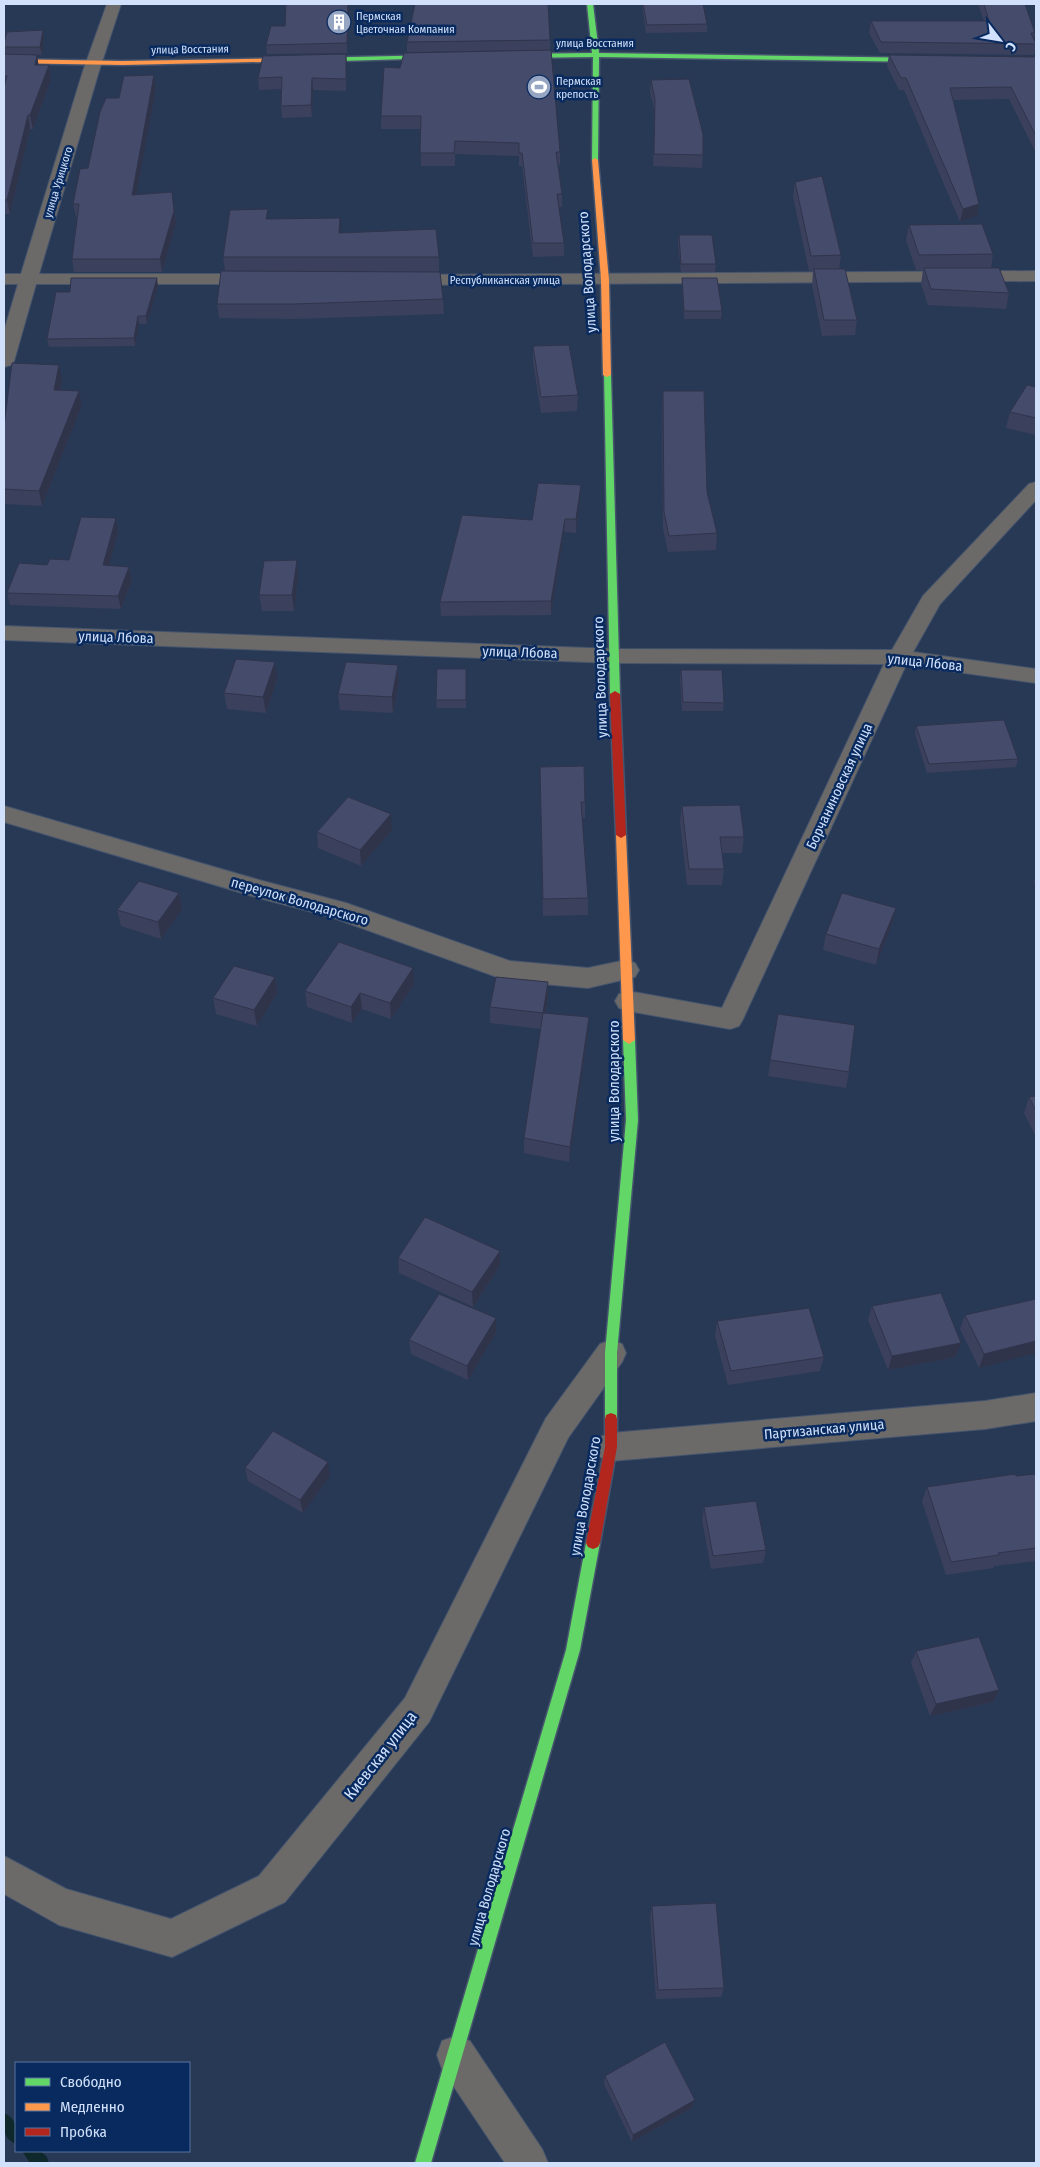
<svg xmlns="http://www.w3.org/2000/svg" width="1040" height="2167" font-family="'Fira Sans Condensed',sans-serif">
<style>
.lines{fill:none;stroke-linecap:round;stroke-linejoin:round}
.stream{fill:#0f282c;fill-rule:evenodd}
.street-casing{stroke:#46556d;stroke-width:2}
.fast-casing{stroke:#46556d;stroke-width:3}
.slow-casing{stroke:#46556d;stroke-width:3}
.jam-casing{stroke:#46556d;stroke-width:3}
.street{fill:#6c6a69;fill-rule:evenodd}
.fast{fill:#63d668;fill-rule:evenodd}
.slow{fill:#ff974d;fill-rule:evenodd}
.jam{fill:#b3261e;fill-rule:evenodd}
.wall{fill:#3b405c}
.shaded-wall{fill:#30344b}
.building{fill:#454b6b;stroke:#30344b}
.labels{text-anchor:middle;stroke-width:5;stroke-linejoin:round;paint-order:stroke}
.far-poi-label{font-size:11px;fill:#d1e1fc;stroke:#092a5e;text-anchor:start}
.far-street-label{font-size:11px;fill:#d1e1fc;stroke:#092a5e}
.street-label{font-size:14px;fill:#d1e1fc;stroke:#092a5e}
.near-street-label{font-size:16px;fill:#d1e1fc;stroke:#092a5e}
</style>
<rect width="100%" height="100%" fill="#283956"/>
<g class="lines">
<path class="stream" d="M4,2113C18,2119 17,2131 16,2144C2,2138 3,2126 4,2113Z
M22,2151H41L47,2157L49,2163H30Z"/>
<g class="street-casing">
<path id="street" d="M107,4H121L99,71L39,274H257L263,275L266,279L263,283L257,284H36L14,361L11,365L4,367V331L18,284H4V274H21L83,71Z
M1036,271V281L403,285L397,284L394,280L397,276L403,275Z
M1036,482V500L940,604L913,652L1036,669V683L906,665L743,1019L739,1026L730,1029L628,1011L619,1008L615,1001L619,994L628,991L722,1008L884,664L614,663L4,640V626L614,649L892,650L923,596L1029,484Z
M4,806L259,880L346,903L510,961L588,968L626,960L635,963L639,970L635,977L588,988L508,981L331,917L259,898L4,822Z
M611,1340L622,1344L626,1353L622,1362L568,1438L429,1722L285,1902L172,1957L59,1925L4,1894V1856L66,1889L171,1919L259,1876L405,1698L546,1418L600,1344Z
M1036,1393V1421L985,1429L611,1461L600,1457L595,1447L600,1437L611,1433L985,1401Z
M456,2036L470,2041L542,2149L548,2163H505L442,2069L437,2055L442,2041Z"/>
</g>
<g class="fast-casing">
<path id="fast" d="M587,4H593L599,53L925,58L928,60L925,62L599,57L598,160L595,162L592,160L593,57L515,58L512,56L515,54L592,53Z
M440,55L442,56V58L306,62L303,60L306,58Z
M604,373L611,375L620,694L615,697L610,694Z
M629,1036L635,1040L638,1120L617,1353V1419L616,1423L611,1425L606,1423L605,1419V1353L626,1120L623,1040Z
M593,1537L598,1539L600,1543L580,1650L431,2163H415L566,1650L586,1543L588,1539Z"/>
</g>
<g class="slow-casing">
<path id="slow" d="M306,58L308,59V61L123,65L4,63V59L123,61Z
M595,158L598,160L609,280L611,375L607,377L603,375L601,280L592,160Z
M621,832L626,835L635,1040L629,1044L623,1040L616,835Z"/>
</g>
<g class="jam-casing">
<path id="jam" d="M615,691L620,694L626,835L621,838L616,835L610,694Z
M611,1413L616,1415L617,1419V1447L600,1543L598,1547L593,1549L588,1547L586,1543L605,1447V1419L606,1415Z"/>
</g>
<use href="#street" class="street"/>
<use href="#fast" class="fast"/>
<use href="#slow" class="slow"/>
<use href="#jam" class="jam"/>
</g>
<path class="wall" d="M286,4H349L347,53L267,54L266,45L285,26Z
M642,4H703L707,24V32L646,33Z
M978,4H1025L1035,33L1034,39L1036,43V45L1034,55L880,53L869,33L871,21H984Z
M43,30L44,38L42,55L4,54V43Z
M550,40V50L407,52V42Z
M4,54L37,55L38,65H49L51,79L33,129H30L10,214H4Z
M889,55L1036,57V153L1009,99L953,100L979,204L977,216L960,222L904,90H899L887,66Z
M347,66L346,91L313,90L312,117L282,118L281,106L282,89L259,90L258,78Z
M384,67L560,152V165H558L562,194V207H559L564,243V256L533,257L522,166H519V156L455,154V166H421V129H381V116Z
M651,80L703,155L702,168L653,166L655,112L650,92Z
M156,88L136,194L174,205L176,224L162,272H74L72,259L77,217H76L73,204L88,168L119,98Z
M795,182L841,255L839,269L857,320L855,335L822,336L812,285L813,271H809L793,197Z
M269,219L341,233L439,257V272L443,299L444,314L295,319L219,318L217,304L225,271L223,257Z
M909,225L993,254L991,268L1009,293L1006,309L928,305L921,284L923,270H916L906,240Z
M679,235L716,264L715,272H681L678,243Z
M682,278L722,311L721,319H684L682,286Z
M158,286L147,324H139L135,346L49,347L47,339L70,292Z
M533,346L578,395L577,411L541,413L533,362Z
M62,380L60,390L82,405L42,506L4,504V426Z
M1036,387V435L1006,428L1010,412Z
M663,391L707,492L717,533L716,550L668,552L663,528L662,407Z
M581,485L580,498L576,533L564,532L551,615L441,616L440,602L532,520Z
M118,531L109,566L129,567L132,580L121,609L10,605L7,593L47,565L69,560Z
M298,577L294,611H262L259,595Z
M398,665L399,682L393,713L340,710L338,694Z
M466,669V708H437L436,700Z
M681,670L724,703L723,711H682L680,678Z
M277,679L266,713L227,709L224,693Z
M916,726L1018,759L1016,767L927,773L915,734Z
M540,767L585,802V818H582L588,898V915L543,916Z
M682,806L744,837L742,853H722L724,869L722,885H687L680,822Z
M392,830L361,866L318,848L317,832Z
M1036,874V890L1034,883Z
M179,893L182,909L161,939L121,926L117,910Z
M896,908L892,924L876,965L823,950L826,934Z
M275,977L277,993L257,1026L216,1014L213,998Z
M414,984L391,1019L362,1009L352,1023L307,1007L305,991Z
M548,998L546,1013L588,1033L569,1162L524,1153V1138L541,1029L490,1023V1007Z
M778,1014L849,1072L846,1088L768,1076Z
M1036,1096V1137L1024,1113L1029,1097Z
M500,1251V1266L473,1307L399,1273L398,1258Z
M1036,1299L979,1368L960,1329L965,1315Z
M872,1306L956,1357L888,1370L868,1320Z
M717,1321L824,1357L820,1371L728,1385L715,1336Z
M496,1333L468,1380L411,1354L409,1340Z
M245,1468L330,1476L303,1513L248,1481Z
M1036,1474V1561L994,1566L993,1568L946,1575L922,1501L927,1487Z
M704,1507L766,1550L763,1563L711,1569L702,1520Z
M916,1651L999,1690L993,1702L930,1716L911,1663Z
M652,1906L724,1988L721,1997L656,1999L650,1916Z
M605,2076L692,2108L632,2142L604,2084Z"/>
<path class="shaded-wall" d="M348,4H349L347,53V43Z
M43,30L44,38L42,55L40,47Z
M346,54L347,66L346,91Z
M37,55L39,68L35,65Z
M49,65L51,79L33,129L30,115Z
M154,75L156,88L134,207L132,195Z
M312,78L313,90L312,117L311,105Z
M28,115L30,129L10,214L7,200Z
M172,192L176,224L162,272L160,259Z
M979,204L977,216L960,222L963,209Z
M340,218L341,234L339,233Z
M157,278L158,286L147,324L146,316Z
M138,316L139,324L135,346L134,338Z
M59,365L62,380L57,405L54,390Z
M79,391L82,405L42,506L39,491Z
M581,485L580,498L576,533V519Z
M116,518L118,531L106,578L103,565Z
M565,519L564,532L551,615V601Z
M297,560L298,577L294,611L292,595Z
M129,567L132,580L121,609L118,596Z
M275,662L277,679L266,713L263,697Z
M398,665L399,682L393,713L392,697Z
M391,814L392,830L361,866L360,850Z
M179,893L182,909L161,939L158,922Z
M896,908L892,924L876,965L879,949Z
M413,968L414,984L391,1019L390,1003Z
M275,977L277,993L257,1026L254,1010Z
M548,982V998L543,1029V1013Z
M360,993L362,1009L352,1023L351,1007Z
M589,1017L588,1033L569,1162L570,1147Z
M500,1251V1266L473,1307L472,1292Z
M496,1318V1333L468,1380L467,1366Z
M1036,1341V1353L979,1368L984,1354Z
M961,1343L956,1357L888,1370L892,1356Z
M328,1462L330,1476L303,1513L300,1500Z
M999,1690L993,1702L930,1716L936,1704Z
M695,2100L692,2108L632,2142L633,2135Z"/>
<path class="building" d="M286,4H348L347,43L266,45L271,26H285Z
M415,4H548L550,40L407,42Z
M643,4H703L707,24L647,25Z
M984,4H1025L1035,33H1031L1036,44L881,42L871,21H989Z
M43,30L40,47H4V43L7,32Z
M551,50L560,152H556L562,194H557L564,243H533L522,153H519V143L455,141L454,153H420L421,116H381L384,67L400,68L404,53Z
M4,54L37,55L35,65H49L30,115H28L7,200H4V87L7,76H4Z
M346,54V79L312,78L311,105L281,106L282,77L258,78L263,56Z
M889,55L1036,57V136L1011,87L950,88L979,204L963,209L906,78H901Z
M154,75L132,195L172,192L174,211L160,259H72L79,204H73L80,169L88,168L100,112L106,98H119L124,76Z
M689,79L703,134V155L654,154L655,100L651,80Z
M822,176L841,255L811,256L795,182Z
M268,209L266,219L340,218L339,233L436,229L439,257H223L230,210Z
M982,224L993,254L919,255L909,225Z
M679,235H712L716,264H681Z
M924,268H999L1009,293L931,289Z
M814,269H845L857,320H824Z
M221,271L440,272L443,299L294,304H217Z
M71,278H157L146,316H138L134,338L47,339L56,292H70Z
M682,278H717L722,311H684Z
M569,345L578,395L541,397L533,346Z
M12,363L59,365L54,390L79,391L39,491L4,489V426Z
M1027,385L1036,387V418L1010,412Z
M663,391H704L707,492L717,533L669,536L664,512Z
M538,483L581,485L576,519H565L551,601L440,602L462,515L532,520Z
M81,517L116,518L103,565L129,567L118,596L7,593L19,563L47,565L50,559L69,560Z
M297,560L292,595H259L264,561Z
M236,659L275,662L263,697L224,693Z
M346,662L398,665L392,697L338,694Z
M437,669H466V700H436Z
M681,670H722L724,703L683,702Z
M1004,720L1018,759L929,764L916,726Z
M584,766L585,802H581L588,898L543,899L540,767Z
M348,797L391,814L360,850L317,832Z
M740,805L744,837H720L724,869H689L682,806Z
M139,881L179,893L158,922L117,910Z
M842,893L896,908L879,949L826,934Z
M339,942L413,968L390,1003L360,993L351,1007L305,991Z
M234,966L275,977L254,1010L213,998Z
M496,977L548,982L543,1013L490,1007Z
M543,1013L589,1017L570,1147L524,1138Z
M778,1014L855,1025L849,1072L770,1060Z
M1036,1096V1111L1029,1097Z
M425,1217L500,1251L472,1292L398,1258Z
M941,1293L961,1343L892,1356L872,1306Z
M439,1294L496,1318L467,1366L409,1340Z
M1036,1299V1341L984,1354L965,1315Z
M809,1308L824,1357L731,1371L717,1321Z
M273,1431L328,1462L300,1500L245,1468Z
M1015,1474L1016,1476L1036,1474V1548L998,1553L999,1555L951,1562L927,1487Z
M756,1501L766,1550L713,1556L704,1507Z
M979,1637L999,1690L936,1704L916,1651Z
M716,1903L724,1988L658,1990L652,1906Z
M665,2042L695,2100L633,2135L605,2076Z"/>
<defs>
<g id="building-disc" transform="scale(1.25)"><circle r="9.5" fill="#96a6c2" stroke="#092a5e"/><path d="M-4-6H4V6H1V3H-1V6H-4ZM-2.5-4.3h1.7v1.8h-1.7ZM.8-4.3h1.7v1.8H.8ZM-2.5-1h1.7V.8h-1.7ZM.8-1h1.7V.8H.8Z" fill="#fff"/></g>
<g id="stadium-disc" transform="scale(1.25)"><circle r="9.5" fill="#96a6c2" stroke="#092a5e"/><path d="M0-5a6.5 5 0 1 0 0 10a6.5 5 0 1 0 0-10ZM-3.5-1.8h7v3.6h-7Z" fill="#fff"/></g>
</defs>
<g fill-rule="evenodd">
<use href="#building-disc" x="339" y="22"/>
<use href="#stadium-disc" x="539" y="87"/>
</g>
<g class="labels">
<g class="far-poi-label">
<text x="356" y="20">Пермская<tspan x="356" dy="13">Цветочная Компания</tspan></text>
<text x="556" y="85">Пермская<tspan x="556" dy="13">крепость</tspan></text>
</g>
<g class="far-street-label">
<text x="595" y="47">улица Восстания</text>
<text transform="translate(190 49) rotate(-1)" y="4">улица Восстания</text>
<text transform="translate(58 182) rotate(-73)" y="4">улица Урицкого</text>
<text x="505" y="284">Республиканская улица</text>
</g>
<g class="street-label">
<text transform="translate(587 272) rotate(-94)" y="5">улица Володарского</text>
<text transform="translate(116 637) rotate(2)" y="5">улица Лбова</text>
<text transform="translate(520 652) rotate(2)" y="5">улица Лбова</text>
<text transform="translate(925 662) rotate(6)" y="5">улица Лбова</text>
<text transform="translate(600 677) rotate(-92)" y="5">улица Володарского</text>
<text transform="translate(839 786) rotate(-65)" y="5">Борчаниновская улица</text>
<text transform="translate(300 901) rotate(16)" y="5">переулок Володарского</text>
<text transform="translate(614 1081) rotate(-90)" y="5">улица Володарского</text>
<text transform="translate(824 1429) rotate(-5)" y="5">Партизанская улица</text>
<text transform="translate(585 1496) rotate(-80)" y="5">улица Володарского</text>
<text transform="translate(489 1887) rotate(-74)" y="5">улица Володарского</text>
</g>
<g class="near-street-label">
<text transform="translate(380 1755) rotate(-52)" y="6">Киевская улица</text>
</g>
</g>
<rect width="1040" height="2167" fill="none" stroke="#d1e1fc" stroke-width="10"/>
<rect x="15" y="2062" width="175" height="90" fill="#092a5e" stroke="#59739d"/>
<rect x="25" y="2078" width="25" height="8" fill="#63d668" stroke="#59739d"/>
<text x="60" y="2087" font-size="15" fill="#d1e1fc">Свободно</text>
<rect x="25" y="2103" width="25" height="8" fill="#ff974d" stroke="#59739d"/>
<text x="60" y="2112" font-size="15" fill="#d1e1fc">Медленно</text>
<rect x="25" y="2128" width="25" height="8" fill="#b3261e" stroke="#59739d"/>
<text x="60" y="2137" font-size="15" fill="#d1e1fc">Пробка</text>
<g transform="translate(1000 40) rotate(121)" stroke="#092a5e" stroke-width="4" paint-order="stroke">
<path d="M0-4L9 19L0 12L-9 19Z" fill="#d1e1fc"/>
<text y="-8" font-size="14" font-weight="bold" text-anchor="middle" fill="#d1e1fc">С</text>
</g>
</svg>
